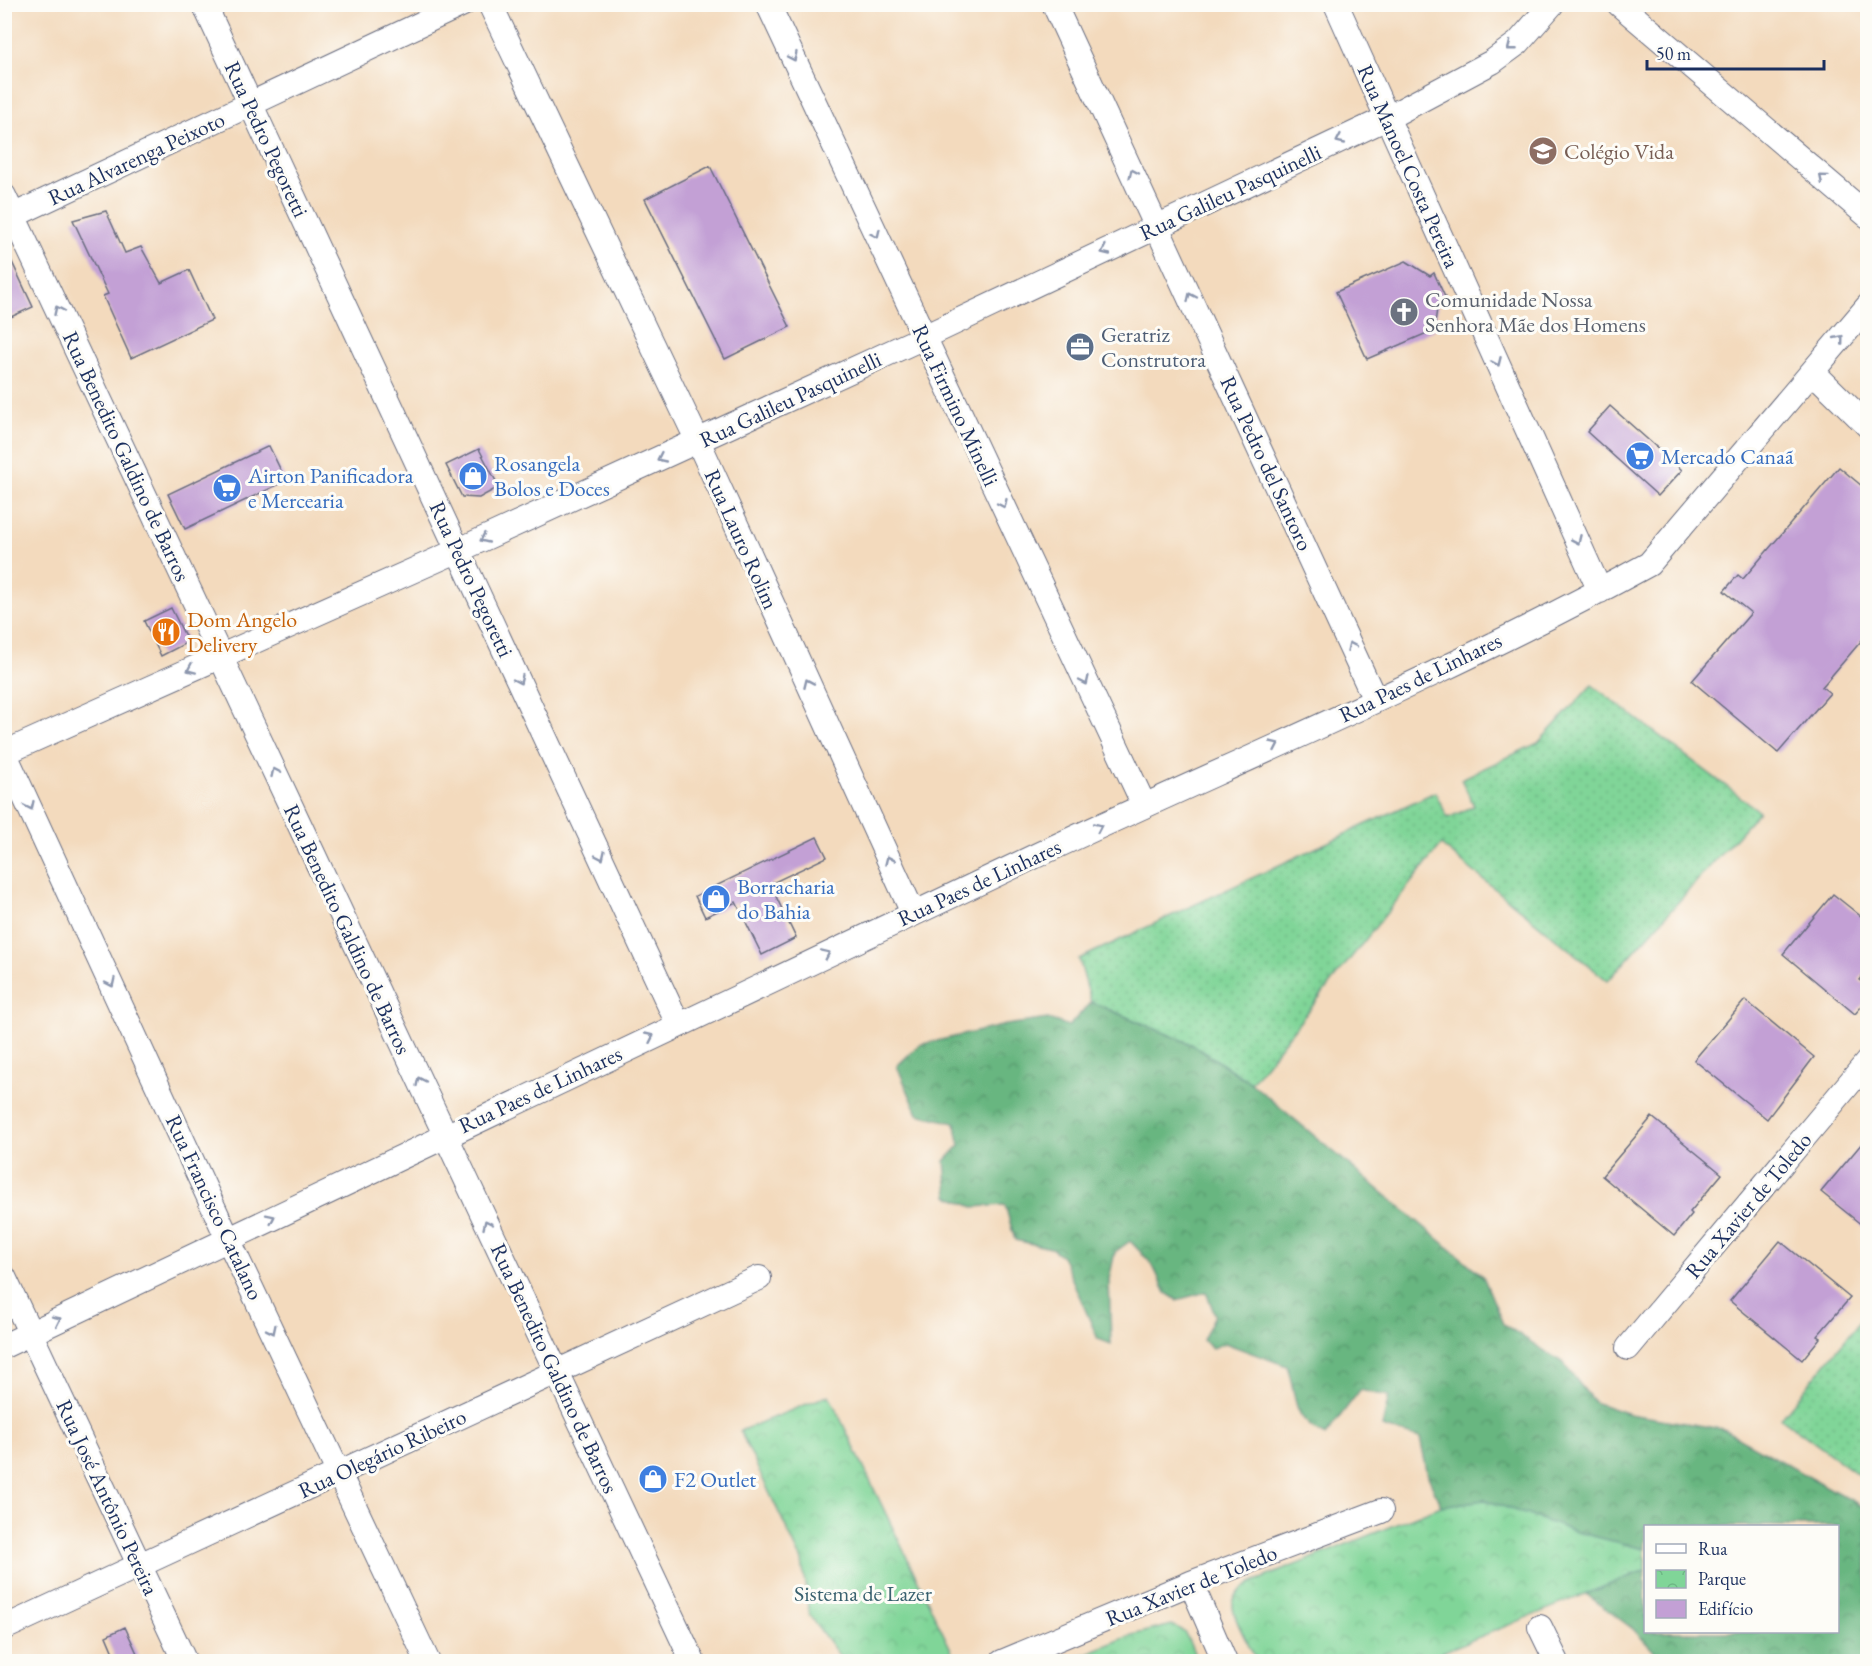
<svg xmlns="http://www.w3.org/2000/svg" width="1872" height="1666" font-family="'EB Garamond',serif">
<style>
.grass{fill:url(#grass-dots);stroke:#4e827b;stroke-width:1.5}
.forest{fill:url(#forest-crowns);stroke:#42726f;stroke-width:1.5}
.park{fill:url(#park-crowns);stroke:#4e827b;stroke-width:1.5}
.building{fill:#c3a0d5}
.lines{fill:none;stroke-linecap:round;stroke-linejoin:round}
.minor-casing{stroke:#676b7f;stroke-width:26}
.minor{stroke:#fff;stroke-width:24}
.oneway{stroke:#8d97ae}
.labels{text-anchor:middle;stroke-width:6;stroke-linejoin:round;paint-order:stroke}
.street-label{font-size:22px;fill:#1b2f5e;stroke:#fdfcf7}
.education-label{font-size:22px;fill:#785e54;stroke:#fdfcf7;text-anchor:start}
.worship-label{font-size:22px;fill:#5b616d;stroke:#fdfcf7;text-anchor:start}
.service-label{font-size:22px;fill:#4e5e75;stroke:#fdfcf7;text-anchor:start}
.shop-label{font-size:22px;fill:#366cbe;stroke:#fdfcf7;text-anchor:start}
.food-label{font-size:22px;fill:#c56008;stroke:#fdfcf7;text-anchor:start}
.park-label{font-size:22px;fill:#39616f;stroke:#fdfcf7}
</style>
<defs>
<pattern id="grass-dots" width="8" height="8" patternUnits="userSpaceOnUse" patternTransform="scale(1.5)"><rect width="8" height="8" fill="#80d598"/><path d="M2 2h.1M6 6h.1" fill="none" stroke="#6eb785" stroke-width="1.8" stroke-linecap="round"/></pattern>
<pattern id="forest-crowns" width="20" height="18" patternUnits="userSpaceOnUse" patternTransform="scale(1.5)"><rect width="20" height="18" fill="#68b680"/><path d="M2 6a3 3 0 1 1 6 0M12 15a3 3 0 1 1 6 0" fill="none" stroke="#55946c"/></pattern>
<pattern id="park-crowns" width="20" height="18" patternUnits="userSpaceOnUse" patternTransform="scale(1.5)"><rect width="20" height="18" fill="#80d598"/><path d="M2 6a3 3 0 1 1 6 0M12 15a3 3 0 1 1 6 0" fill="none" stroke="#6eb785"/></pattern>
</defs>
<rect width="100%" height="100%" fill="#fdfcf7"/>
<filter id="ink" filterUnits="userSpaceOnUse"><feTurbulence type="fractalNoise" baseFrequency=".0167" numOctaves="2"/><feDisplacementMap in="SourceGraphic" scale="12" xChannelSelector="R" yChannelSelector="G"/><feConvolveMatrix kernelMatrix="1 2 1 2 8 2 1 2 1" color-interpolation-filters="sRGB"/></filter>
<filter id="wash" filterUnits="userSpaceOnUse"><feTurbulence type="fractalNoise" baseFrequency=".008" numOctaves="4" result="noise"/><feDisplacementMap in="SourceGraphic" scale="24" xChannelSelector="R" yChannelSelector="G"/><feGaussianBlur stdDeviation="1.35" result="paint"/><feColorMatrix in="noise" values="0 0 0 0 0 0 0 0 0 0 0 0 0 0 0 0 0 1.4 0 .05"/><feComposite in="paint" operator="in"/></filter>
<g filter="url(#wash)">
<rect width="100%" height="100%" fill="#f3dabd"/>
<path class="grass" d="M1592,685L1759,811L1608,981L1441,845L1251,1083L1193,1045L1091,1002L1079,959L1435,792L1448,818L1474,806L1461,779L1538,743Z
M1867,1313V1481L1781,1418Z"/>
<path class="forest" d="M1091,1002L1193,1045L1251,1083L1483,1276L1503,1324L1562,1362L1594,1402L1629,1414L1723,1429L1867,1509V1661H1663L1633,1629L1586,1594L1645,1570L1646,1632H1838V1526H1646L1645,1549L1576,1532L1485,1500L1441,1506L1428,1476L1420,1438L1382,1427L1389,1396L1360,1390L1325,1436C1288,1414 1299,1401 1287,1366L1225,1343L1212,1348L1203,1340L1215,1315L1206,1292L1177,1300L1166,1293L1152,1264L1130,1241L1115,1252L1109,1279L1111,1344L1098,1339L1062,1256L1051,1248L1015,1240L1005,1205L973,1207L948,1196L945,1161L960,1145L955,1123L918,1114L897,1066L919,1045L1006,1025L1048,1019L1069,1026Z"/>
<path class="park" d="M829,1395L956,1660L841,1661L839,1655L809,1615L802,1561L740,1431Z
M1485,1500L1576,1532L1645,1549V1570L1420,1661H1257C1251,1649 1231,1616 1233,1603C1235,1593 1246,1587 1253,1582L1441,1506Z
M1172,1625L1184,1631L1198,1661H1067L1132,1635Z"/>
<g id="blocks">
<path class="building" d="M710,166L790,327L725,359L645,199Z
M106,211L125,253L141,247L161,283L189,270L212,320L131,358L103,296L108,294L73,220Z
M4,245L33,307L4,320Z
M1406,261L1430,276L1434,273L1445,297L1438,302L1434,330L1367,359L1336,292Z
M1610,406L1682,470L1658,496L1587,432Z
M269,446L286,481L185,529L168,494Z
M479,449L499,487L479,498L462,497L446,465Z
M1839,467L1868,491V633L1822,687L1830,693L1778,753L1692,681L1751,613L1724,591L1738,575L1743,579Z
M171,608L188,642L161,656L144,621Z
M817,837L827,857L770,884L796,938L762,955L736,902L705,917L695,896Z
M1833,894L1868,922V969L1859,980L1868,987V999L1855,1014L1783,954Z
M1745,1000L1814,1057L1767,1119L1694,1060Z
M1652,1117L1722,1174L1690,1212L1692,1214L1674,1236L1602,1176Z
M1868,1136V1230L1821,1192Z
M1780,1241L1850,1298L1817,1336L1820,1338L1802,1360L1730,1301Z
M125,1627L141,1662H117L106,1636Z"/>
</g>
</g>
<g filter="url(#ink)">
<use href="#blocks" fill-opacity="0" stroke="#676b7f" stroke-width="1.5"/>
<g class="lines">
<g class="minor-casing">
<path id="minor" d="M204,4L678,1024
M490,4L703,452L913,913
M768,4L1144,805
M1054,4L1375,700
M1336,4L1600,591
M1619,4L1868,216
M4,196L693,1662
M4,220L463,4
M1813,372L1868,426
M4,752L228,1239L428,1662
M4,753L459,550L924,337L1387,118L1492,62L1518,43L1552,4
M4,1277L185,1662
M4,1346C346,1182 687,1019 1029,859C1236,762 1449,674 1649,564L1868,306
M1628,1348L1868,1061
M1191,1583L1225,1662
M1540,1627L1557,1662
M4,1628L759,1278
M1002,1662L1191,1583L1381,1511"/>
</g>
<use href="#minor" class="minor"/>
</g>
<defs><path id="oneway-chevron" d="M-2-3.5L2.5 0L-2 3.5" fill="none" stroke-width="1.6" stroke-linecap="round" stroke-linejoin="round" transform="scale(1.5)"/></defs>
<g class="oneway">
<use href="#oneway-chevron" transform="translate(1511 47) rotate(142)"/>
<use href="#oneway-chevron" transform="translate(793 57) rotate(65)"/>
<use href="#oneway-chevron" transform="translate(1340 140) rotate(155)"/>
<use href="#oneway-chevron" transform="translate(1133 173) rotate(-115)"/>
<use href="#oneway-chevron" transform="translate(1823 178) rotate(-140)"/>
<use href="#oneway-chevron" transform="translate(876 234) rotate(65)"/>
<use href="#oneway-chevron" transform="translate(1105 251) rotate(155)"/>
<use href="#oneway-chevron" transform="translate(1191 297) rotate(-115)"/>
<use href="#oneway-chevron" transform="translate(58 310) rotate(-115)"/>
<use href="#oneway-chevron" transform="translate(1840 339) rotate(-51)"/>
<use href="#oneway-chevron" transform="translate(1497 362) rotate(66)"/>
<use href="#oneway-chevron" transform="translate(661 458) rotate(155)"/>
<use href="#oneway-chevron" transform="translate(1003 504) rotate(65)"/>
<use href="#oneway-chevron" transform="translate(484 539) rotate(155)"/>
<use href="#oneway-chevron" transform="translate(1577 540) rotate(66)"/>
<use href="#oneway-chevron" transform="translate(1351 646) rotate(-115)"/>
<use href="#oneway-chevron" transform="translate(191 669) rotate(156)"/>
<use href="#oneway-chevron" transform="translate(519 680) rotate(65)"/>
<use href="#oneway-chevron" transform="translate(1085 681) rotate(65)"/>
<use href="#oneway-chevron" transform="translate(808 683) rotate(-114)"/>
<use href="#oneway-chevron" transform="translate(1275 745) rotate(-25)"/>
<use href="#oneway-chevron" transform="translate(275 772) rotate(-115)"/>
<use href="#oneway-chevron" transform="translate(30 806) rotate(65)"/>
<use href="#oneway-chevron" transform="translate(1098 827) rotate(-25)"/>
<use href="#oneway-chevron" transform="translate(601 856) rotate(65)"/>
<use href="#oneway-chevron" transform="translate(889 860) rotate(-114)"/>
<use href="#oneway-chevron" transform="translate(826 954) rotate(-25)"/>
<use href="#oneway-chevron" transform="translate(111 983) rotate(65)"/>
<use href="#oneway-chevron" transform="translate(650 1037) rotate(-25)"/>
<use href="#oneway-chevron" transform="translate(420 1081) rotate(-115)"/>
<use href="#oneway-chevron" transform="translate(271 1218) rotate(-26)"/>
<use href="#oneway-chevron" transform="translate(487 1224) rotate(-115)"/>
<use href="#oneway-chevron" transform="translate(57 1320) rotate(-26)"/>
<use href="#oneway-chevron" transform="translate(272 1330) rotate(64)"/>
</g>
</g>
<defs>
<g id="school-disc" transform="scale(1.5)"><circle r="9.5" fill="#8d6e63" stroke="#fdfcf7"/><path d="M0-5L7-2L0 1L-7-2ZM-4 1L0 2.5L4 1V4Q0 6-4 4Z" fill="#fff"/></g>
<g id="church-disc" transform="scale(1.5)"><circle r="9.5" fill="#6b7280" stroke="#fdfcf7"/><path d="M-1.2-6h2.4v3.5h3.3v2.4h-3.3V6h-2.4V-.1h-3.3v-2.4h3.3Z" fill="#fff"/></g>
<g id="office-disc" transform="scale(1.5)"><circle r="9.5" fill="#5c6f8a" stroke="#fdfcf7"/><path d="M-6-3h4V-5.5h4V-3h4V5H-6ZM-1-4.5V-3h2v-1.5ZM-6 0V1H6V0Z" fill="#fff"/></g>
<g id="supermarket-disc" transform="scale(1.5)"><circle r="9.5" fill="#3f7fe0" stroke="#fdfcf7"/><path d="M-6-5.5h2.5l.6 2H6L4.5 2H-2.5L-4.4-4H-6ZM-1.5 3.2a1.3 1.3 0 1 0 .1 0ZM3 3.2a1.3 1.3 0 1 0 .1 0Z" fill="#fff"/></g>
<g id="shop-disc" transform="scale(1.5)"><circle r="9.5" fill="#3f7fe0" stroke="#fdfcf7"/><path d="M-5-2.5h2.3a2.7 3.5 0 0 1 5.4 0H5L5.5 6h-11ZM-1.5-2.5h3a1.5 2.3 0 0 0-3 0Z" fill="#fff"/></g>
<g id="restaurant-disc" transform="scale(1.5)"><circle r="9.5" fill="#e8710a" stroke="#fdfcf7"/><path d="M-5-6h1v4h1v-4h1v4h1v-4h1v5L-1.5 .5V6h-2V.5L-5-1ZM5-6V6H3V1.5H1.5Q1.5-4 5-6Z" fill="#fff"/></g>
</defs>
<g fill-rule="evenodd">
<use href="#school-disc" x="1543" y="151"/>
<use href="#church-disc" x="1404" y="312"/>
<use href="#office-disc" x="1080" y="347"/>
<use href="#supermarket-disc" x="1640" y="456"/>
<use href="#shop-disc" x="473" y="476"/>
<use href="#supermarket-disc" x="227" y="488"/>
<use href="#restaurant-disc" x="166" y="632"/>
<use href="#shop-disc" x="716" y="899"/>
<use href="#shop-disc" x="653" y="1479"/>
</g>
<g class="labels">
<g class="street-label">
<text transform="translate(267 139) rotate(65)" y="8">Rua Pedro Pegoretti</text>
<text transform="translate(136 158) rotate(-25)" y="8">Rua Alvarenga Peixoto</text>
<text transform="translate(1409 166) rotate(66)" y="8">Rua Manoel Costa Pereira</text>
<text transform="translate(1230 192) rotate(-25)" y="8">Rua Galileu Pasquinelli</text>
<text transform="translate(790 399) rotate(-25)" y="8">Rua Galileu Pasquinelli</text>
<text transform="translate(956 405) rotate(65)" y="8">Rua Firmino Minelli</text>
<text transform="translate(127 456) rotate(65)" y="8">Rua Benedito Galdino de Barros</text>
<text transform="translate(1267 463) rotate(65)" y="8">Rua Pedro del Santoro</text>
<text transform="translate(742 539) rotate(66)" y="8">Rua Lauro Rolim</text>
<text transform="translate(472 579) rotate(65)" y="8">Rua Pedro Pegoretti</text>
<text transform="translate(1420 677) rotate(-26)" y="8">Rua Paes de Linhares</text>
<text transform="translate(979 882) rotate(-25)" y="8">Rua Paes de Linhares</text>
<text transform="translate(348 929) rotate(65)" y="8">Rua Benedito Galdino de Barros</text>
<text transform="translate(540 1089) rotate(-25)" y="8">Rua Paes de Linhares</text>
<text transform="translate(1748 1205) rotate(-50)" y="8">Rua Xavier de Toledo</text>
<text transform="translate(215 1207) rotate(65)" y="8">Rua Francisco Catalano</text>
<text transform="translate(555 1368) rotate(65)" y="8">Rua Benedito Galdino de Barros</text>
<text transform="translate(382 1453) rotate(-25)" y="8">Rua Olegário Ribeiro</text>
<text transform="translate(108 1497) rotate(65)" y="8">Rua José Antônio Pereira</text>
<text transform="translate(1191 1585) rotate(-22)" y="8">Rua Xavier de Toledo</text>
</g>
<g class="education-label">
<text x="1564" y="159">Colégio Vida</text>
</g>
<g class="worship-label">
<text x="1425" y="307">Comunidade Nossa<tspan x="1425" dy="25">Senhora Mãe dos Homens</tspan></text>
</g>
<g class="service-label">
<text x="1101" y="342">Geratriz<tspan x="1101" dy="25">Construtora</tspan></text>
</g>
<g class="shop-label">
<text x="1661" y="464">Mercado Canaã</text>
<text x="494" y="471">Rosangela<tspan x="494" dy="25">Bolos e Doces</tspan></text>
<text x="248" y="483">Airton Panificadora<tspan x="248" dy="25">e Mercearia</tspan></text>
<text x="737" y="894">Borracharia<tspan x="737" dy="25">do Bahia</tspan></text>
<text x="674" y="1487">F2 Outlet</text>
</g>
<g class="food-label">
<text x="187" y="627">Dom Angelo<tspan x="187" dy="25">Delivery</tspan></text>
</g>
<g class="park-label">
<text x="863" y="1601">Sistema de Lazer</text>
</g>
</g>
<rect width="1872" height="1666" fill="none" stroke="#fdfcf7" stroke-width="24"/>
<rect x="1644" y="1525" width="195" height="108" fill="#fdfcf7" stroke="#a3aaba" stroke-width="1.5"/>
<rect x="1656" y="1544" width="30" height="9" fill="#ffffff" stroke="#a3aaba" stroke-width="1.5"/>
<text x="1698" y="1555" font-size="18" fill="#1b2f5e">Rua</text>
<rect x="1656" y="1570" width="30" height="18" fill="url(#park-crowns)" stroke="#a3aaba" stroke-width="1.5"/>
<text x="1698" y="1585" font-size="18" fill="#1b2f5e">Parque</text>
<rect x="1656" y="1600" width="30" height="18" fill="#c3a0d5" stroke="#a3aaba" stroke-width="1.5"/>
<text x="1698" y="1615" font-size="18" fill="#1b2f5e">Edifício</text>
<path d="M1647 60v9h177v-9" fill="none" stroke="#1b2f5e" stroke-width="3"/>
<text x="1656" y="60" font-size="18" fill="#1b2f5e" stroke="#fdfcf7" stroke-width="4.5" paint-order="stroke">50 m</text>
</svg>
